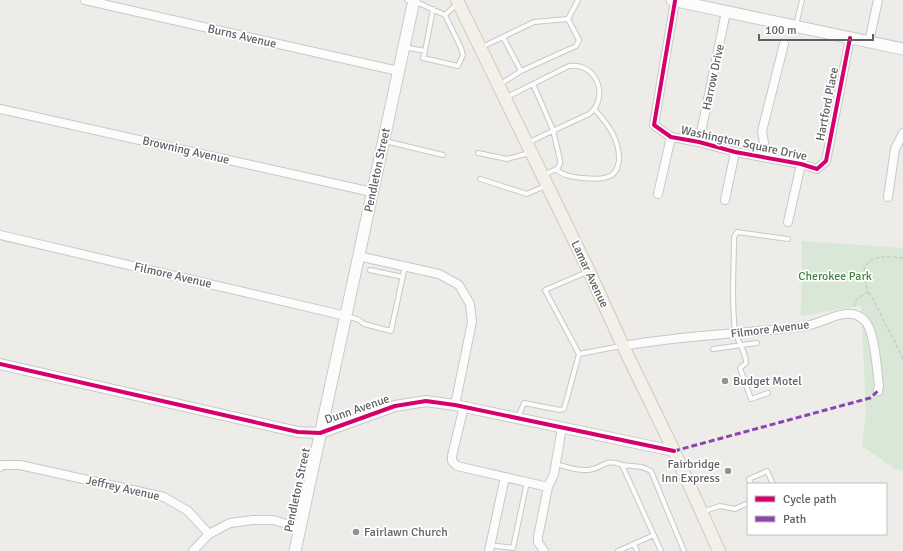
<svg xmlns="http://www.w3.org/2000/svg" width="903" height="551" font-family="Signika,sans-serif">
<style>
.green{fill:#d9e7d6}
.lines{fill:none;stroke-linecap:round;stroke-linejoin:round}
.service-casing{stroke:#c8c8c8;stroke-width:6}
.minor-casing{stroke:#c8c8c8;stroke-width:10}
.tertiary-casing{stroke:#c8c8c8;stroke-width:12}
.secondary-casing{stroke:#cacaca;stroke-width:13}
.primary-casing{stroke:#d2caba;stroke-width:14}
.path{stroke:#cacecb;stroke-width:1.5;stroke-dasharray:4 2;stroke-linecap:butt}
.service{stroke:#fcfcfc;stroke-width:4}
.minor{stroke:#fcfcfc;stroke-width:8}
.tertiary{stroke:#fcfcfc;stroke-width:10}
.secondary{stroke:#fcfcfc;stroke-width:11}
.primary{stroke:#f2f0e9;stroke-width:12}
.quiet{stroke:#8e44ad;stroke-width:3;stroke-dasharray:6 3;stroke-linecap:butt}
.cycleway-casing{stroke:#fff;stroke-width:6}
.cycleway{stroke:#d6006c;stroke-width:4}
.poi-dot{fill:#919293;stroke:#fff;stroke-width:1.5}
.labels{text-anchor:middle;stroke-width:3.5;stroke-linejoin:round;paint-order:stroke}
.street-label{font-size:12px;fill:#5f6265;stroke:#fff}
.park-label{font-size:12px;fill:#418241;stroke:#fff}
.poi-label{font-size:12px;fill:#5f6265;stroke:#fff;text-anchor:start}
</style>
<rect width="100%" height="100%" fill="#edece9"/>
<path class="green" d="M802,241L903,248V470L895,469L862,446L866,413L861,305L801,316Z"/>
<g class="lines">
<g class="service-casing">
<path id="service" d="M407,0L414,1L445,15L461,48L463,55L458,66L423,58L425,51
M445,15L457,4
M568,19L578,0
M796,25L802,0
M503,37L534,22L568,19L579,40L576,46L521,71
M404,47L425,51L433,9
M482,47L503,37L521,71L499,85
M533,84L553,130L560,160C561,170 552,171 544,174
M505,98L569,66C597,62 610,98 589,114L527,143
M385,141L443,155
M478,153L507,159L529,153
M556,169C563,176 573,177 582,178C592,179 603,180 612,175C617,171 618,166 619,161C620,140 608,124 595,110
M480,179L527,194L545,186
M370,270L403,277
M347,316L359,320L364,324L391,331L405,266
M713,349L757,343
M579,354L545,290L587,272
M768,393L751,399L740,368L746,363C746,351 737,342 735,330C731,300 734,268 734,237L737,232L788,239
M518,417L524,403L560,410L564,409L579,354L621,346
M556,464C566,467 577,471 587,470C601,470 605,457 622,465L661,551
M622,465L642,467L651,471L684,551
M751,484L749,479L767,471L773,484
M702,512L720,506L735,509L748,503
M634,544L637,551
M490,545L513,548L527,482
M618,551L654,535"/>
</g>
<g class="minor-casing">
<path id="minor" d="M85,0L398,71
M675,1L654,125L671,137L699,142L735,152L801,164L817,169L826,161L850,38
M869,42L878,0
M0,109L372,192
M699,142L726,12
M761,157L764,143L762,131L784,44
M658,194L671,137
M888,197L895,149L903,133
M725,200L735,152
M788,222L801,164
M0,235L346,316
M358,256L439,274L459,285L470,304L472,322L455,405
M623,346C683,335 745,334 805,326C824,324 848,303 865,321C875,331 877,371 879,386L878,391
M464,406L452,456V461L457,466L548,487
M0,467L2,465H20L164,497L188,511L209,534
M193,551L209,534L230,523L253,520H273L300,528
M489,551L505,477
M544,551L538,542V537L548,487L554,474L562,427"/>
</g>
<g class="tertiary-casing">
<path id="tertiary" d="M0,364L298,432L320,433L395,406L426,401L455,405L674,451"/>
</g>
<g class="secondary-casing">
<path id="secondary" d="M672,0L903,49
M295,551L414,0"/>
</g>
<g class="primary-casing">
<path id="primary" d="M457,0L589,271L623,346L674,451L719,551"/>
</g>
<path class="path" d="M868,292C876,302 880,314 886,325C892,337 898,347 903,359
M854,307L856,300L867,292C867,287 863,275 864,270C868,253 891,257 903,258"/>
<use href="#service" class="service"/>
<use href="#minor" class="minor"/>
<use href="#tertiary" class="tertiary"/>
<use href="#secondary" class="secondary"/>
<use href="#primary" class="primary"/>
<path class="quiet" d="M674,451L870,398L878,391"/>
<g class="cycleway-casing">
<path id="cycleway" d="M675,1L654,125L671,137L699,142L735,152L801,164L817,169L826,161L850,38
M0,364L298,432L320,433L395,406L426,401L455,405L674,451"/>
</g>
<use href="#cycleway" class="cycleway"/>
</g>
<g class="poi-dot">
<circle cx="725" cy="381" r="4"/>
<circle cx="728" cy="471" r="4"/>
<circle cx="356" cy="532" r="4"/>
</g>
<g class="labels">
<g class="street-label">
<text transform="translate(242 36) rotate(13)" y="4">Burns Avenue</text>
<text transform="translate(713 77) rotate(-78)" y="4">Harrow Drive</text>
<text transform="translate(827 104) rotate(-79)" y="4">Hartford Place</text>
<text transform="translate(744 143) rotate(12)" y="4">Washington Square Drive</text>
<text transform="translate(186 150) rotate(13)" y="4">Browning Avenue</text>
<text transform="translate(377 170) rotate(-78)" y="4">Pendleton Street</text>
<text transform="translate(590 274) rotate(65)" y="4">Lamar Avenue</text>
<text transform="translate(173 275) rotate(13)" y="4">Filmore Avenue</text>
<text transform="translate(770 329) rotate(-7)" y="4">Filmore Avenue</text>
<text transform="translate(357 409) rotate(-19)" y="4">Dunn Avenue</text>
<text transform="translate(123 488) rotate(13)" y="4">Jeffrey Avenue</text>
<text transform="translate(297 490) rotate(-78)" y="4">Pendleton Street</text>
</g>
<g class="park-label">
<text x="835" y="280">Cherokee Park</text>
</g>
<g class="poi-label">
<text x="733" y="385">Budget Motel</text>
<text x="720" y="468" text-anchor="end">Fairbridge<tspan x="720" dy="14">Inn Express</tspan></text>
<text x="364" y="536">Fairlawn Church</text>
</g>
</g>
<rect x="747" y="483" width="140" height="52" fill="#ffffff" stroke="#bfc0c1"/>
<rect x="755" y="496" width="20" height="6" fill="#d6006c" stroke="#bfc0c1"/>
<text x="783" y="503" font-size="12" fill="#5f6265">Cycle path</text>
<rect x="755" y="516" width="20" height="6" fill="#8e44ad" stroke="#bfc0c1"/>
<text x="783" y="523" font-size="12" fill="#5f6265">Path</text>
<path d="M759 34v6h114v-6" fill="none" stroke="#5f6265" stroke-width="2"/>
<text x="765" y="34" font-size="12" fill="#5f6265" stroke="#ffffff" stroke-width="3" paint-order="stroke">100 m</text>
</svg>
